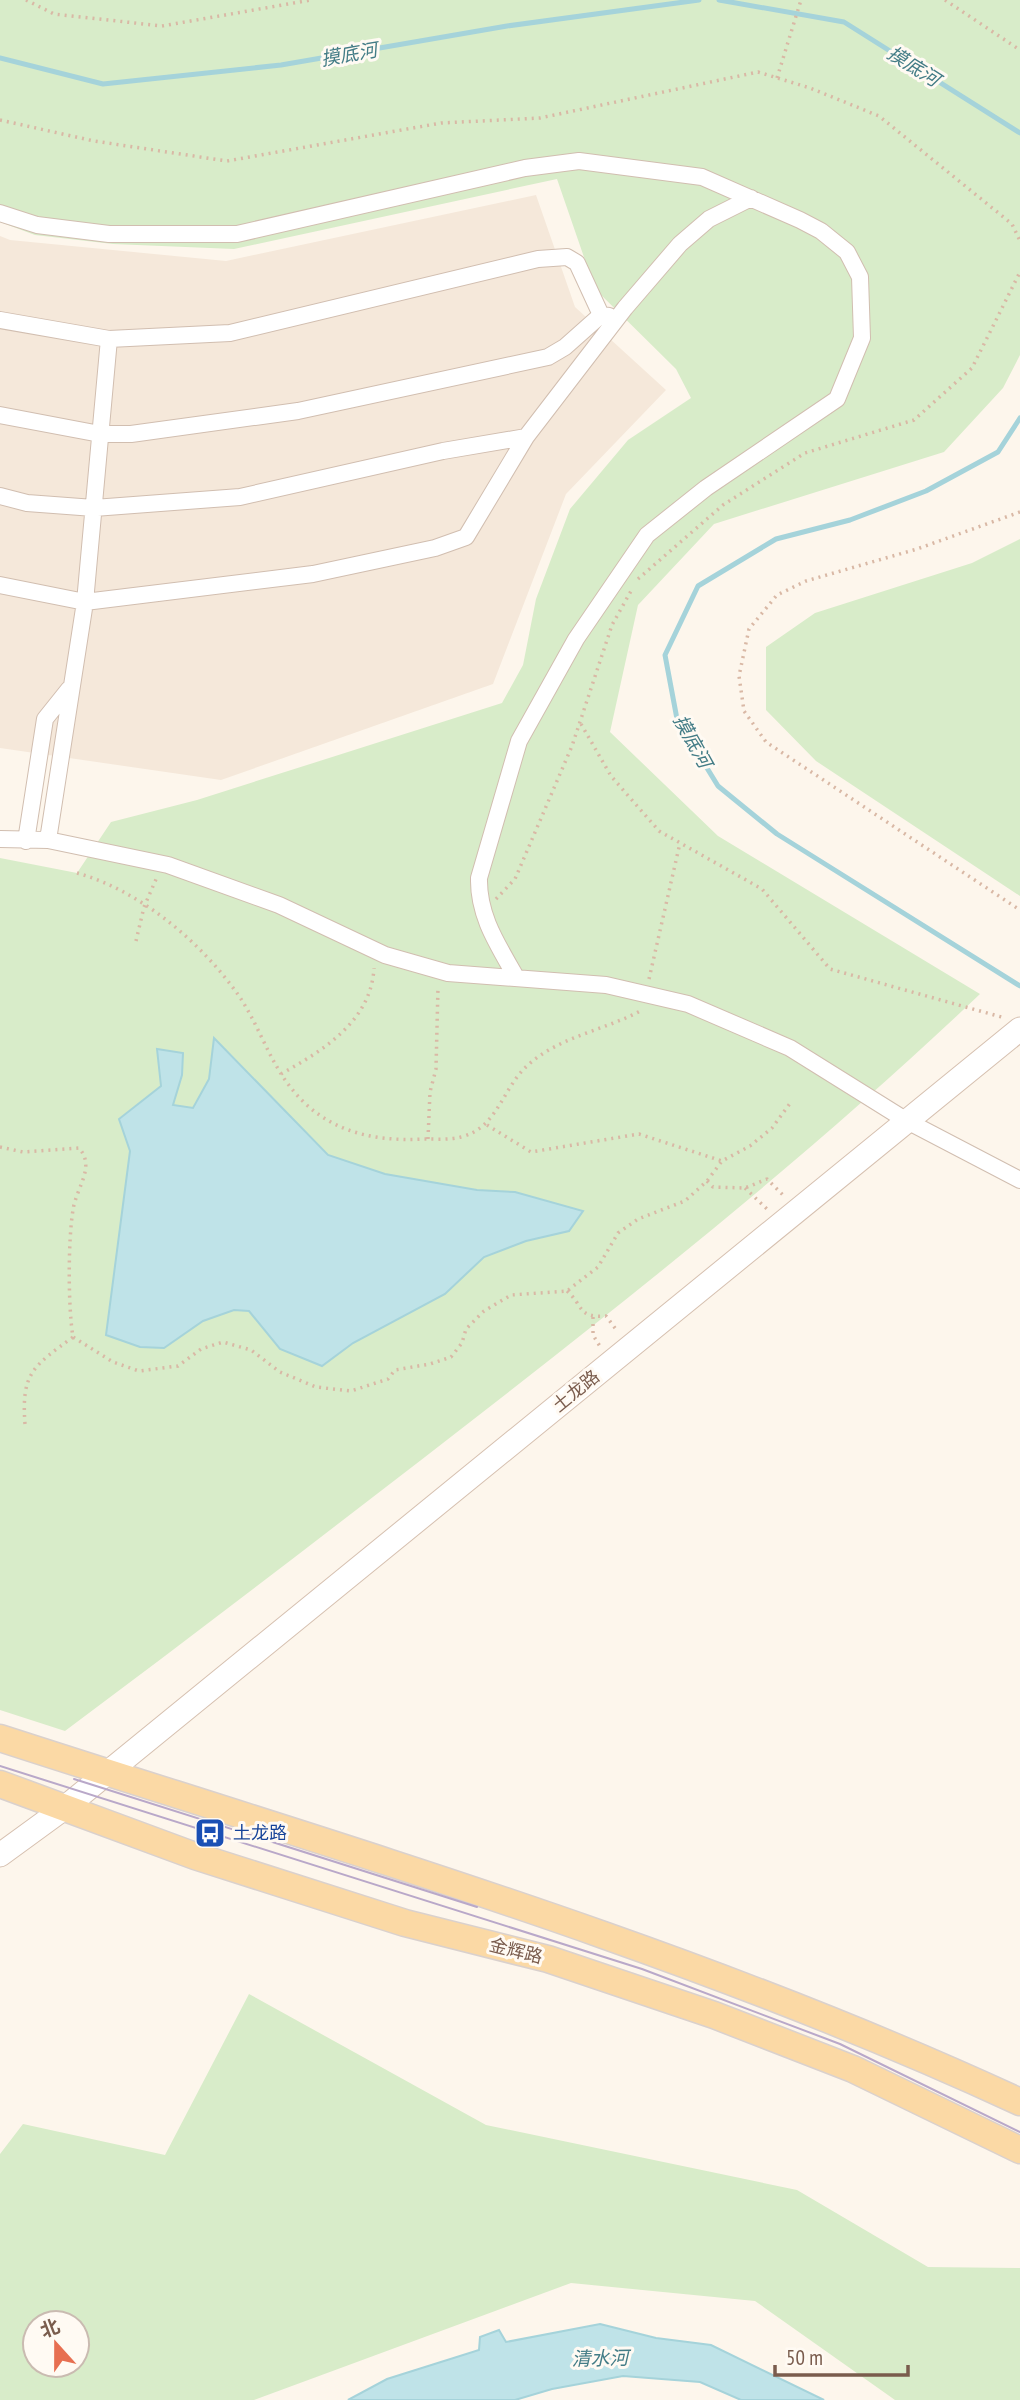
<svg xmlns="http://www.w3.org/2000/svg" width="1020" height="2400" font-family="'PT Sans Narrow','Noto Sans SC',sans-serif">
<style>
.residential{fill:#f5e8da}
.green{fill:#d8ecc9;fill-rule:evenodd}
.water{fill:#bfe3e8;stroke:#a5d3da;stroke-width:2}
.lines{fill:none;stroke-linecap:round;stroke-linejoin:round}
.stream{stroke:#a5d3da;stroke-width:5}
.street-casing{stroke:#d1beb0;stroke-width:18}
.secondary-casing{stroke:#d6c0b0;stroke-width:25}
.primary-casing{stroke:#dad1cd;stroke-width:29}
.path{stroke:#d9b8a5;stroke-width:3.5;stroke-dasharray:2 5;stroke-linecap:butt}
.street{stroke:#fff;stroke-width:16}
.secondary{stroke:#fff;stroke-width:23}
.primary{stroke:#fbd9a5;stroke-width:26}
.tram{stroke:#b9a8c9;stroke-width:2}
.labels{text-anchor:middle;stroke-width:6;stroke-linejoin:round;paint-order:stroke}
.street-label{font-size:18px;fill:#7a5c4d;stroke:#fffaf3}
.transit-label{font-size:18px;fill:#164399;stroke:#fffaf3;text-anchor:start}
.water-label{font-size:19px;font-style:italic;fill:#437c86;stroke:#fffaf3}
</style>
<rect width="100%" height="100%" fill="#fdf6ec"/>
<path class="residential" d="M536,195L575,307L666,390L566,494L493,684L221,780L0,748V236L10,240L226,261Z"/>
<path class="green" d="M0,0H1020V355L1003,388L944,452L714,524L638,605L610,732L718,836L980,994C833,1134 675,1262 515,1387C366,1503 216,1618 65,1731L0,1710V858L77,873L111,822L197,800L502,703L523,665L536,599L570,509L628,440L691,398L676,369L595,289L557,179L234,249L113,244L35,235L0,222Z
M1020,539V896L816,761L766,710V647L815,613L972,563Z
M249,1994L486,2125L797,2190L928,2267L1020,2268V2400H895L755,2301L571,2283L254,2400H0V2154L23,2124L165,2155ZM35,2323H77V2365H35Z"/>
<path class="water" d="M214,1038L328,1155L385,1174L477,1190L515,1192L583,1211L569,1231L526,1241L484,1257L445,1294L353,1343L322,1366L280,1349L249,1311L234,1310L203,1321L164,1348L140,1347L106,1335L130,1151L119,1119L161,1086L157,1049L183,1053L182,1075L173,1105L193,1108L209,1079Z
M600,2324L656,2338L711,2345L824,2400H741L700,2382L623,2376L552,2389L515,2400H348L387,2379L479,2350L480,2337L499,2330L506,2342Z"/>
<g class="lines">
<path class="stream" d="M719,0L844,22L1020,133
M0,58L103,84L281,65L507,26L699,0
M1020,418L998,452L926,491L850,520L776,539L698,586L665,655L677,719L718,786L777,834L1020,986"/>
<g class="street-casing">
<path id="street" d="M0,213L37,225L109,234H237L525,168L579,161L702,177L800,220L821,231L847,252L860,277L862,338L837,399L706,488L647,535L576,639L519,741L479,878C478,916 498,945 516,977
M0,320L109,339L230,333L538,259L567,257L577,263L601,315
M0,415L100,434H131L298,411L548,357L565,347L601,315L609,316
M0,496L27,503L94,508L240,497L443,451L526,437
M0,585L85,602L313,574L435,548L466,537L526,437L625,308L680,244L709,219L751,198
M0,839L48,840L168,865L279,905L385,955L448,973L606,985L688,1004L790,1048L907,1121L1020,1180
M48,840L85,602L109,339
M26,841L45,719L69,689"/>
</g>
<g class="secondary-casing">
<path id="secondary" d="M0,1855L63,1809L1020,1029"/>
</g>
<g class="primary-casing">
<path id="primary" d="M0,1738C343,1849 692,1950 1020,2102
M0,1784L195,1856L405,1923L548,1959L714,2015L853,2069L1020,2150"/>
</g>
<path class="path" d="M26,0L54,14L162,26L311,0
M945,0L1020,50
M777,78L801,0
M0,120L94,141L227,161L441,123L540,118L758,72L810,88L879,116L1012,224L1020,241
M1020,512L917,549L806,581L777,595L749,629L739,676L744,711L766,742L1020,910
M638,579L723,505L805,453L914,420L972,368L1020,272
M581,724L611,776L659,831L762,889L830,969L1005,1018
M77,873C141,891 201,942 239,996C258,1024 268,1057 288,1084C322,1130 369,1142 424,1139C436,1139 450,1140 461,1137C498,1128 502,1088 528,1065C560,1036 606,1030 642,1010
M496,899L515,879L572,746L612,625L631,591
M136,941L144,907L157,877
M649,979L680,843
M281,1074C324,1050 371,1021 374,968
M487,1125L531,1152L639,1134L722,1161
M428,1139L430,1092L436,1069L438,987
M0,1147L23,1152L79,1148C96,1167 76,1188 73,1210C68,1240 68,1307 73,1337L113,1362L139,1371L178,1366L201,1349L223,1342L251,1350L280,1372L316,1387L351,1391L388,1379L395,1370L430,1364L451,1357L462,1343L466,1329L484,1311L511,1295L567,1291L598,1267L618,1233L638,1219L685,1201L707,1181L722,1161L750,1146L772,1128L791,1102
M707,1181L713,1187L745,1188L767,1179L784,1196
M745,1188L768,1210
M567,1291C584,1306 577,1318 606,1316L618,1332
M593,1317V1335L601,1348
M25,1424C21,1372 34,1366 73,1337"/>
<use href="#street" class="street"/>
<use href="#secondary" class="secondary"/>
<use href="#primary" class="primary"/>
<path class="tram" d="M0,1766L642,1969L840,2044L1020,2132
M74,1779L477,1907"/>
</g>
<defs>
<g id="bus-square" transform="scale(1.575)"><rect x="-9" y="-9" width="18" height="18" rx="4" fill="#1a4fb4" stroke="#fffaf3"/><path d="M-5-6H5V4H4V6H2V4H-2V6H-4V4H-5ZM-3.5-4V0h7V-4ZM-3.5 1.2v1.5H-2V1.2ZM2 1.2v1.5H3.5V1.2Z" fill="#fff"/></g>
</defs>
<g fill-rule="evenodd">
<use href="#bus-square" x="210" y="1833"/>
</g>
<g class="labels">
<g class="street-label">
<text transform="translate(576 1391) rotate(-39)" y="6">土龙路</text>
<text transform="translate(516 1951) rotate(14)" y="6">金辉路</text>
</g>
<g class="transit-label">
<text x="233" y="1839">土龙路</text>
</g>
<g class="water-label">
<text transform="translate(349 54) rotate(-10)" y="7">摸底河</text>
<text transform="translate(914 66) rotate(32)" y="7">摸底河</text>
<text transform="translate(693 741) rotate(61)" y="7">摸底河</text>
<text transform="translate(600 2358) rotate(-1)" y="7">清水河</text>
</g>
</g>
<g transform="translate(56 2344) rotate(339)"><circle r="33" fill="#fffaf3" stroke="#cabbb1" stroke-width="2"/>
<path d="M0-5L12 26L0 18L-12 26Z" fill="#e76f51"/>
<text y="-10" font-size="19" font-weight="bold" text-anchor="middle" fill="#7a5c4d">北</text>
</g>
<path d="M775 2365v10h133v-10" fill="none" stroke="#7a5c4d" stroke-width="3.5"/>
<text x="786" y="2365" font-size="21" fill="#7a5c4d" stroke="#fffaf3" stroke-width="5" paint-order="stroke">50 m</text>
</svg>
